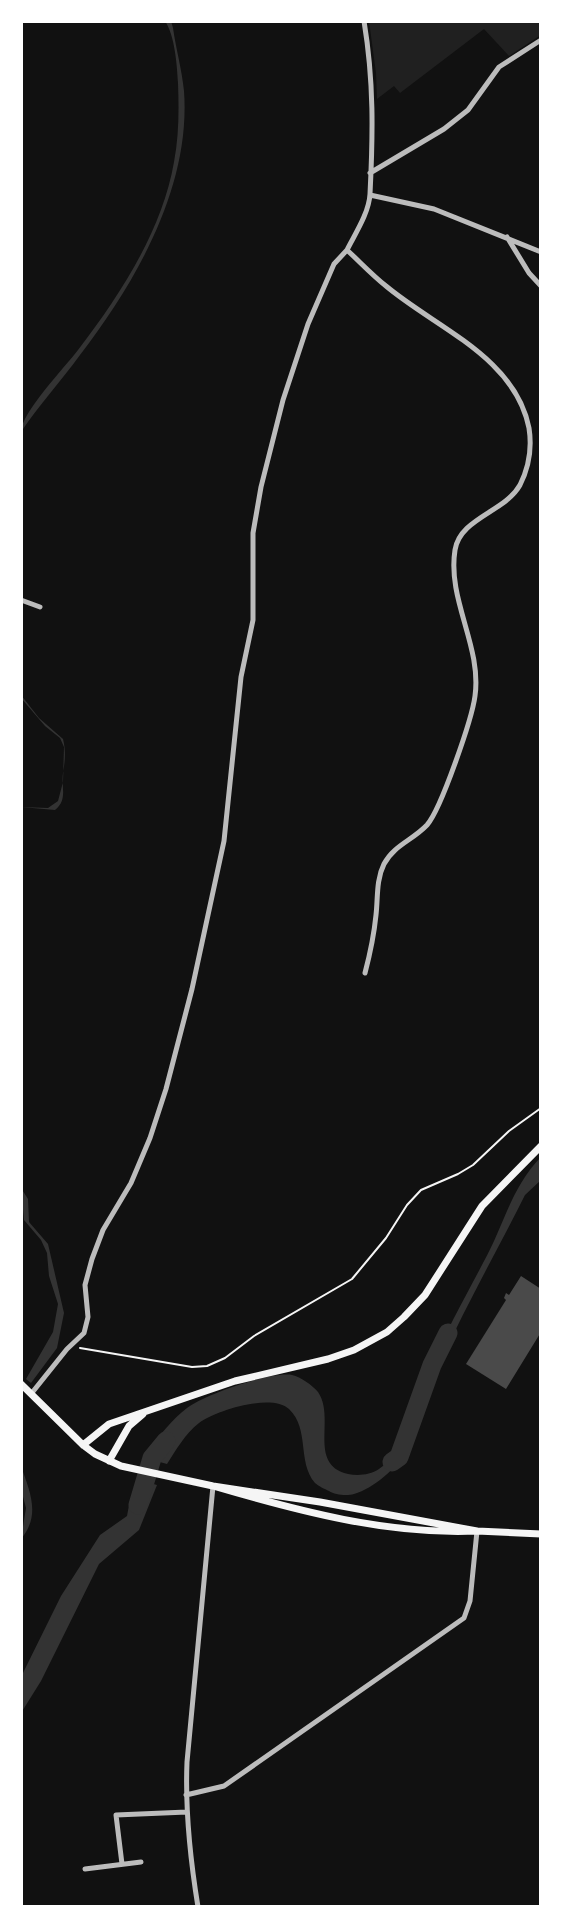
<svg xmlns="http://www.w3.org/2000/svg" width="562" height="1928" font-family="'Libre Baskerville',serif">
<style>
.green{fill:#202020}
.water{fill:#333}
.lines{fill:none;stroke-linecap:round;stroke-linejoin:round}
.river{stroke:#333;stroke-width:19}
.building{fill:#4a4a4a}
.path{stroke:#f5f5f5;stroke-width:2}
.minor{stroke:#bcbcbc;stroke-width:5}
.secondary{stroke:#f5f5f5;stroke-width:7}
</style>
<rect width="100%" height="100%" fill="#111"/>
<path class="green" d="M369,21H541V35L509,56L484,29L400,93L394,86L377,99L376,73Z"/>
<path class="water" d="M165,21H171L173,28C176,49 182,70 184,91C191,187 136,282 80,355C61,381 39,405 21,432C21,413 65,367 78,350C120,295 162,231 174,162C179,136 179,110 178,83C177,65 175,36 165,21Z
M21,695L39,718L63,739C66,751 65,761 63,773C61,787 68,800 55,810L21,807L48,808L58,801L63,782L64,747L60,738L45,726L21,698Z
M541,1157V1180L525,1195C497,1251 466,1305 441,1361C428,1390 423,1422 407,1450C397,1468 374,1488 354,1494C347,1496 335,1495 329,1491C325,1489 318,1486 315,1483C297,1462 310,1429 289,1409C272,1393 216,1410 199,1423C185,1434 176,1450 167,1464L149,1459L147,1450C160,1436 172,1419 187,1408C204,1395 271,1371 292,1375C301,1377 312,1385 318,1392C336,1418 307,1464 348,1474C358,1476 370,1475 379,1469C412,1447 419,1402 432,1368C445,1331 465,1298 483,1263C504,1226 510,1189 541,1157Z
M21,1188L28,1199L29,1222L48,1244L64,1313L57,1348L31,1383L26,1379L53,1332L58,1304L49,1276L47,1253L41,1240L24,1220Z
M21,1466C30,1492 41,1515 21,1539L26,1508L21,1489Z
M140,1480L157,1485L139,1530L99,1564L41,1681L21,1713V1677L61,1596L100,1535L127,1516L130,1500Z"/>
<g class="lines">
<path class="river" d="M392,1462L399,1457L432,1365L448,1333
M138,1505L152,1458L166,1441"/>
</g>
<path class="building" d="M521,1276L541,1289V1332L506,1389L466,1364L506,1300L504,1298L506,1293L509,1295Z"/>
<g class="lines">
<path class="path" d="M80,1348L192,1367L207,1366L225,1358L254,1336L352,1279L386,1238L407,1205L421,1190L458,1174L473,1165L509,1131L541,1108"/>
<path class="minor" d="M364,21C374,82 373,134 370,194C369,213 355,234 347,250C360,262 372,275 386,286C436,328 515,357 529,428C532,447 529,467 520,485C505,512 460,518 455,550C447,600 482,646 475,696C472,719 441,809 427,825C413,840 394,845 384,864C376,880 378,898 376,915C374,935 370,954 365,973
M370,173L444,129L468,110L499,67L541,40
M370,195L434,209L541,252
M507,237L529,273L541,286
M21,600L40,607
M31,1394L67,1349L84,1333L88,1317L85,1285L92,1259L103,1230L131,1183L150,1138L166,1089L192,989L224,841L241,677L253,620V533L261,487L283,400L308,324L334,264L347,250
M186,1795L224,1786L464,1618L470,1601L477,1531
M122,1864L116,1815L187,1812
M85,1869L141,1862
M198,1907C190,1858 185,1811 187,1762L213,1486"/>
<path class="secondary" d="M21,1384L83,1445L95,1454L121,1466L213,1486L320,1502L477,1531C388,1535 298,1511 213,1486
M83,1445L109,1424L235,1381L328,1359L354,1350L387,1332L404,1317L425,1295L482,1206L541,1146
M109,1461L129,1426L143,1414
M477,1531L541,1534"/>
</g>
<rect width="562" height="1928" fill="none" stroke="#ffffff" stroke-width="46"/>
</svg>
